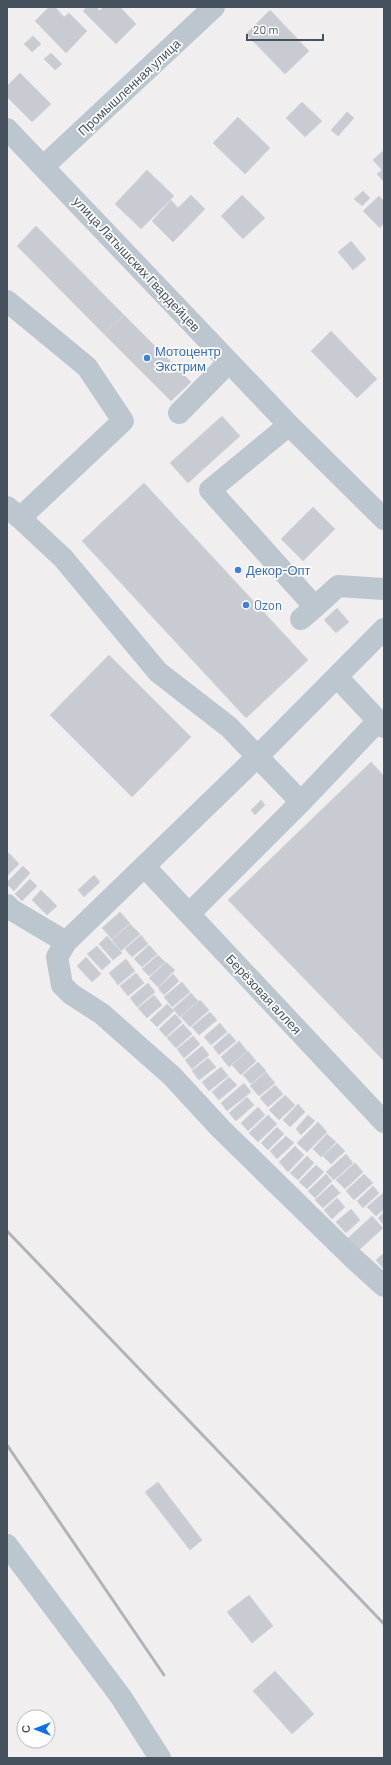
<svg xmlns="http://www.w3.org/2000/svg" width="391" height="1765" font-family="Barlow,sans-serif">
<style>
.building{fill:#c8cbd2;stroke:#d2d5db}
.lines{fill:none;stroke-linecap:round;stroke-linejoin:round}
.minor{stroke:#bbc6cf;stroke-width:22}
.rail{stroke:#b0b4ba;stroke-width:3}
.shop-dot{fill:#3f7fe0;stroke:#fff;stroke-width:1.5}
.labels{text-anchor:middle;stroke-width:3.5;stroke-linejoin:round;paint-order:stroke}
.street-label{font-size:13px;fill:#45525e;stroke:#fff}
.shop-label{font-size:13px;fill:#366cbe;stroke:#fff;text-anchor:start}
</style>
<rect width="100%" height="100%" fill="#f1eeef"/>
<path class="building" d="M49,7H55L64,17L69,13L87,31L66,53L35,21Z
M87,7H96L100,11L103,7H120L136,24L116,44L83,11Z
M270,10L309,51L285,74L246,34Z
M33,36L41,44L32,52L24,44Z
M51,53L62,64L55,70L44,59Z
M20,73L51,104L32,122L7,97V86Z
M302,102L322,121L305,137L286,118Z
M347,112L354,118L338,136L331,130Z
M238,117L270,148L245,174L213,143Z
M384,150V182L377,174L382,170L373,160Z
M147,170L174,196L141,229L115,204Z
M363,191L370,198L362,206L354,199Z
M191,195L205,209L173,242L152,221L171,200L178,208Z
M242,195L265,218L243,239L221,216Z
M379,196L384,201V223L380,228L363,211Z
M36,226L124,315L104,334L17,246Z
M351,241L366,259L353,270L338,252Z
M124,315L191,382L171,401L104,334Z
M331,331L377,379L357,398L311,351Z
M222,416L240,436L188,483L170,463Z
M144,483L308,660L246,718L82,541Z
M313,507L335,529L303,561L281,539Z
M337,608L349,622L336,633L324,620Z
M109,655L191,737L132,797L50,715Z
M371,762L384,776V1061L228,900Z
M261,800L265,805L255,815L251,810Z
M9,853L19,864L7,876V855Z
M23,866L30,873L14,891L7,884V882Z
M94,875L100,882L84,897L78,890Z
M30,879L37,886L22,901L15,894Z
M41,890L57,906L47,915L32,900Z
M120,912L130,923L112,939L102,928Z
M130,924L140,934L121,951L112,940Z
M141,935L148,944L132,957L125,949Z
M107,936L122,953L113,960L99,944Z
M149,945L157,954L142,967L134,959Z
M97,946L111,962L102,970L87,954Z
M158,955L165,962L149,976L142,969Z
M86,957L101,974L92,982L77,966Z
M126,959L135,971L118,985L109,973Z
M166,962L175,970L158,987L149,978Z
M136,973L144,983L128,996L120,986Z
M173,974L179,981L164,995L158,988Z
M182,982L190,992L172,1007L164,997Z
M148,983L155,992L137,1007L130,998Z
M191,993L198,1001L180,1017L173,1009Z
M154,995L162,1005L147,1018L138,1008Z
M200,1000L209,1010L190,1027L181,1017Z
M167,1004L174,1011L157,1027L150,1020Z
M210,1012L217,1020L199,1035L192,1027Z
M175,1014L182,1022L166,1037L159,1029Z
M220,1023L227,1032L211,1045L204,1037Z
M183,1024L192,1034L176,1048L167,1038Z
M229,1033L236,1041L219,1055L213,1047Z
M193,1036L200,1044L184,1058L177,1049Z
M239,1041L247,1051L229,1067L221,1057Z
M202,1046L209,1055L192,1069L185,1060Z
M248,1051L256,1061L241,1075L232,1065Z
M208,1058L216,1067L199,1080L192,1071Z
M258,1062L266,1071L251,1084L243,1075Z
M221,1067L228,1076L209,1091L202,1082Z
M266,1072L275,1083L259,1096L250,1086Z
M229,1077L237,1085L219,1100L212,1092Z
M244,1083L251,1092L227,1111L221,1103Z
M275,1085L283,1094L268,1107L260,1098Z
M285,1095L295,1105L279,1120L269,1110Z
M247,1097L254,1105L236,1121L229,1113Z
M298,1104L305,1112L290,1127L283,1120Z
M258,1107L265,1115L248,1131L241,1123Z
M268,1115L277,1124L258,1142L249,1133Z
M308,1115L315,1121L301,1135L296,1129Z
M318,1122L327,1132L307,1152L297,1143Z
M277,1127L284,1134L268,1150L261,1143Z
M327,1134L336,1142L321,1157L313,1149Z
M286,1136L294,1143L277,1159L270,1151Z
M337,1143L345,1151L331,1164L323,1156Z
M295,1146L304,1155L288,1172L279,1162Z
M346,1154L353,1163L334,1180L326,1172Z
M307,1156L314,1163L298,1180L290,1173Z
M355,1163L363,1172L345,1189L336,1180Z
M316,1165L324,1172L307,1189L299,1182Z
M326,1174L332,1181L315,1198L308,1191Z
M364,1174L373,1183L354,1200L346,1191Z
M332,1184L340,1193L341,1192L323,1208L315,1200Z
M373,1186L379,1193L363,1208L357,1201Z
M383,1193L384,1209L376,1216L367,1207Z
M337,1198L345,1207L332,1219L324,1210Z
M351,1209L360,1220L346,1233L336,1222Z
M384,1212V1225L378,1218Z
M372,1216L383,1228L359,1250L348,1238Z
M384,1253V1267L383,1268L376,1260Z
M158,1482L202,1540L190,1550L145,1492Z
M249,1595L273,1626L252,1643L227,1612Z
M275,1671L314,1714L292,1734L253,1691Z"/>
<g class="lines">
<path class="minor" d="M7,129L289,425L384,519
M44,166L214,7
M7,301L87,367L123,421L20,518L7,507
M179,413L229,362
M289,425L210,490L315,607L301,619
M20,518L63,558L158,672L229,727L301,802
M315,607L338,586L384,589
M384,629L257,757L66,942L57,957L62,985L71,994L102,1014L172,1076L221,1129L354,1259L384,1286
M337,677L384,727
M144,866L384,1122
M7,905L12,910L66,942
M189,914L301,802L378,721
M7,1545L121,1697L160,1758"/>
<path class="rail" d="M7,1231L384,1624
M7,1445L164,1675"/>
</g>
<g class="shop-dot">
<circle cx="147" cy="358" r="4"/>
<circle cx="238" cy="570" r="4"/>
<circle cx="246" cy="605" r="4"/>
</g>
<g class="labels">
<g class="street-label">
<text transform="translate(129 87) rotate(-43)" y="5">Промышленная улица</text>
<text transform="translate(137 264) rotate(47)" y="5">улица Латышских Гвардейцев</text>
<text transform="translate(264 994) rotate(47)" y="5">Берёзовая аллея</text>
</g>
<g class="shop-label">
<text x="155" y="356">Мотоцентр<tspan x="155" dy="15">Экстрим</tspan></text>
<text x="246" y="575">Декор-Опт</text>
<text x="254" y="610">Ozon</text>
</g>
</g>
<rect width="391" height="1765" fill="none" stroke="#45525e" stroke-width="16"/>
<g transform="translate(36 1729) rotate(270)"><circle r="19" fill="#ffffff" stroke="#b5babf"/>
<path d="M0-3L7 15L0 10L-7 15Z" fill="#0d6fed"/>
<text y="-6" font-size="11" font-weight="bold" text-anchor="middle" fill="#45525e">С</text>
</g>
<path d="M247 34v6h76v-6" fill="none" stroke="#45525e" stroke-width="2"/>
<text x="253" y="34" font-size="12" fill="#45525e" stroke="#ffffff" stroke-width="3" paint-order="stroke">20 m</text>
</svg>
